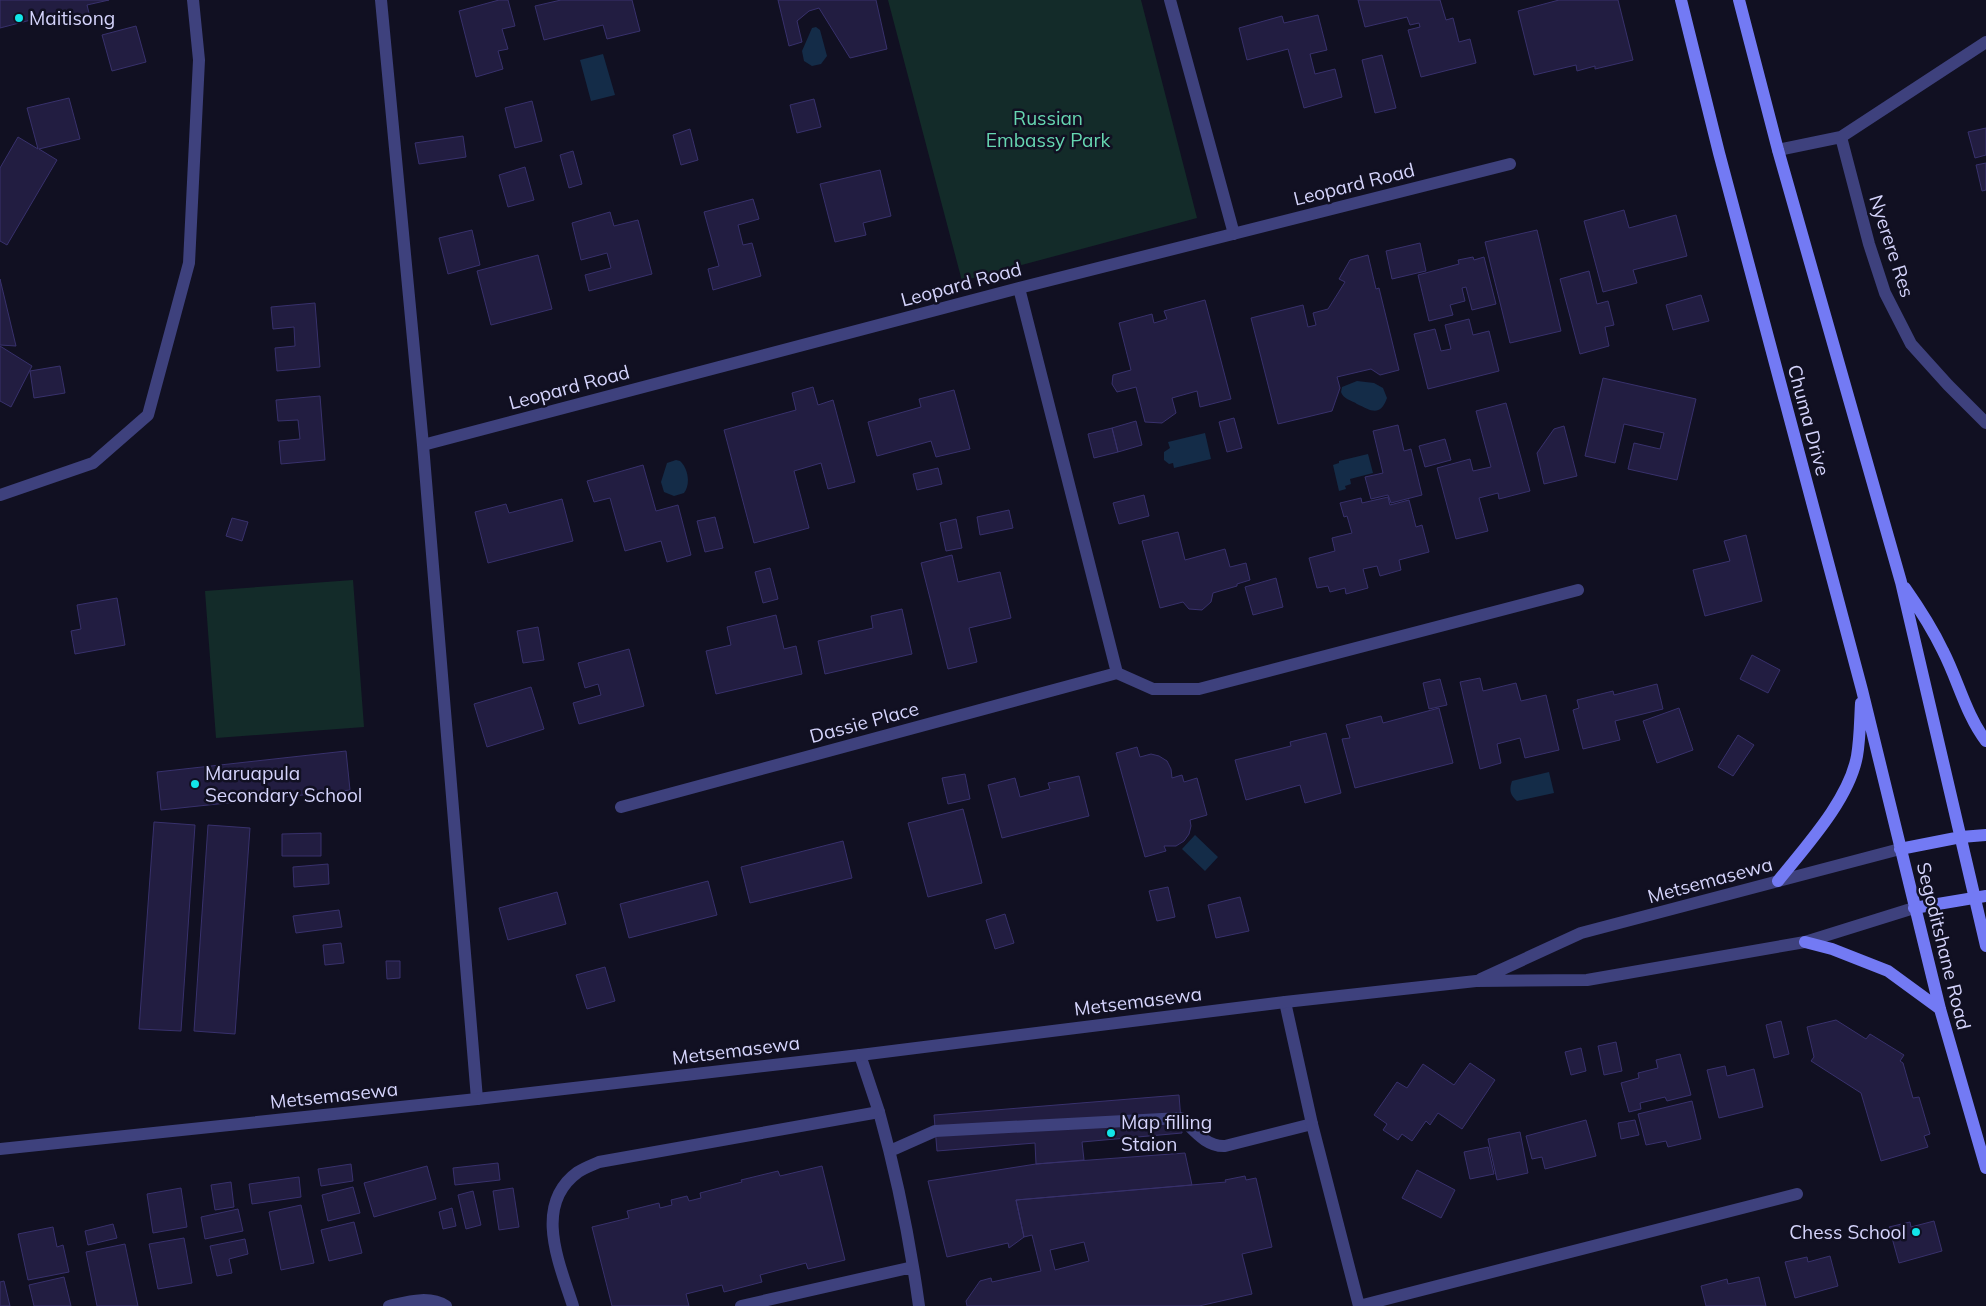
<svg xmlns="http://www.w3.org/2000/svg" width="1986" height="1306" font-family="Mulish,sans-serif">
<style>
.green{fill:#132b29}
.water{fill:#142c48}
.building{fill:#221d41;stroke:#38316c;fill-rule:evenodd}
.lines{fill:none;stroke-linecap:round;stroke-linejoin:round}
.service{stroke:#3e417d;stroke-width:12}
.minor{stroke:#3e417d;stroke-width:12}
.tertiary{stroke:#3e417d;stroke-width:12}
.secondary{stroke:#737af4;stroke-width:12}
.poi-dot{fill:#12e5e9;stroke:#111022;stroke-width:2}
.labels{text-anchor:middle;stroke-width:5;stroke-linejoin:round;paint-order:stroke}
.poi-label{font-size:19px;fill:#d5d4fc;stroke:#111022;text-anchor:start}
.park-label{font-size:19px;fill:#66d6b1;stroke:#111022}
.street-label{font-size:19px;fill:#d5d4fc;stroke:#111022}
</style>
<rect width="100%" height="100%" fill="#111022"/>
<path class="green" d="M888,0H1141L1197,218L962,281Z
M353,580L364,727L216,738L205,591Z"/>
<path class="water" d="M816,27L820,30L827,56L821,64L812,66L804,61L802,51L812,28Z
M603,54L615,95L591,101L580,60Z
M1357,381L1374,383L1383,388L1387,398C1380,418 1370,410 1357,404C1351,400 1343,399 1341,392L1342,387Z
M1205,433L1211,459L1174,468L1173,463L1169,464L1164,460V452L1170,448L1168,442Z
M1368,454L1373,473L1350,479L1351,484L1345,486L1346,489L1339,491L1333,465L1339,463V461Z
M676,460L680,461C688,468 691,484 684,493L674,496L664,492L661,482L667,463Z
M1549,772L1554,793L1517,801C1510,795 1509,790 1512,781Z
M1195,835L1218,857L1205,871L1182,849Z"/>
<path class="building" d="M0,0H109L87,5L89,13L56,22L54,14L0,28Z
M499,0H508L515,26L502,29L508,49L498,51L503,69L476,77L459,11Z
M561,0H632L640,31L607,39L603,25L544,40L535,6Z
M778,0H876L887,49L850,58L819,8L809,11L797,21L802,42L789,46Z
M1358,0H1440L1446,20L1453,18L1459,42L1470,39L1476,63L1421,77L1408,30L1420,27L1419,23L1410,25L1407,17L1365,27Z
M1559,0H1618L1633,60L1595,69V66L1577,71L1576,65L1534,75L1518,11Z
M1318,15L1327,50L1310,54L1315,74L1335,69L1342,97L1304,108L1288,49L1247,60L1239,28L1282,16L1284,23Z
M136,26L146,62L112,71L102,35Z
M1382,55L1396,108L1375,113L1362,60Z
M69,98L80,139L39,149L57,160L7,245L0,241V168L18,137L38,149L27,108Z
M814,99L821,127L797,133L790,105Z
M532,101L542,141L515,148L505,108Z
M1986,128V155L1975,158L1968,132Z
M690,129L698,160L681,165L673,135Z
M463,136L466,157L419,164L415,143Z
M573,151L582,184L569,188L560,155Z
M1986,163V190L1982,191L1976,165Z
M525,167L534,200L508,207L499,175Z
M880,170L891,216L863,223L866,235L835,242L820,184Z
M753,199L759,219L738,225L743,245L752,243L761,276L713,290L708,269L719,266L704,212Z
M1624,210L1629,228L1676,215L1687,256L1633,270L1637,283L1603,292L1584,221Z
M610,212L614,226L638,220L652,274L589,291L585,275L611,268L607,253L581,260L572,223Z
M472,230L480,265L448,274L439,238Z
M1537,230L1561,331L1510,343L1485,242Z
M1420,243L1426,271L1392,279L1386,251Z
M538,255L552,309L491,325L477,271Z
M1368,255L1376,289L1379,288L1399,370L1380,375L1371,369L1337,377L1340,388L1332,411L1278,424L1251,318L1303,305L1308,327L1316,325L1313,313L1328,309L1345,282L1339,279L1350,260Z
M1473,257L1474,260L1484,257L1496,304L1472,310L1466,287L1462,288L1465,301L1450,305L1453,315L1429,321L1418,275L1459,264L1458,260Z
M1589,271L1597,304L1608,301L1614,325L1605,327L1609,346L1580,354L1560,279Z
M0,279L16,346L0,345Z
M1701,295L1709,321L1673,330L1666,305Z
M1205,300L1231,399L1200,407L1197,391L1172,398L1176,413L1162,423L1145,422L1136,387L1117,392L1112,384L1113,375L1131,370L1119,323L1152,314L1154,323L1167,319L1164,311Z
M315,303L320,367L277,371L275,348L295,346L294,327L273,329L271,307Z
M1469,319L1473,335L1489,331L1499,371L1428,389L1414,334L1435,329L1441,351L1451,349L1445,325Z
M0,346L32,366L11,407L0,401Z
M60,366L65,393L34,398L30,371Z
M1603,378L1696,399L1677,480L1628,469L1634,443L1660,449L1664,433L1624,424L1615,463L1585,456Z
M813,387L818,405L833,400L855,482L828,489L821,463L794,471L809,528L754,543L724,430L796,410L792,393Z
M954,390L970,449L936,457L931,441L877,456L868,422L921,407L919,399Z
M320,396L325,460L281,464L279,441L300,439L298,420L278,421L276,400Z
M1506,403L1530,491L1499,499L1498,493L1479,498L1488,531L1456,539L1437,468L1470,459L1473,471L1491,467L1476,411Z
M1234,418L1242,448L1227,452L1219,422Z
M1136,421L1142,445L1118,452L1112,428Z
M1398,425L1404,451L1411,449L1422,495L1391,503L1388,495L1371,499L1365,477L1383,473L1373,431Z
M1564,426L1577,476L1544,484L1537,453L1554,429Z
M1112,428L1118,452L1094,458L1088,434Z
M1445,439L1451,460L1425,467L1419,446Z
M643,465L656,511L678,505L691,555L667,562L661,541L625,551L610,498L594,502L587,481Z
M938,468L942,484L917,490L913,474Z
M1144,495L1149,516L1119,524L1113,503Z
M1388,497L1390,505L1409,500L1416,527L1422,525L1429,552L1399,560L1401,570L1380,576L1377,566L1363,569L1368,588L1346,594L1345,588L1330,592L1328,586L1317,588L1309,558L1335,551L1332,538L1352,533L1347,516L1344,517L1340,503L1361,498L1362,503Z
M562,499L573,541L488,563L475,512L506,504L509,513Z
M1009,510L1013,528L980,535L977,517Z
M715,517L723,548L705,552L697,521Z
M232,518L248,522L242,541L226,536Z
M956,519L962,548L946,551L940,523Z
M1178,532L1185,560L1225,549L1230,567L1246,563L1250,580L1237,584V586L1213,593L1211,602L1202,610L1189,609L1183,602L1160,608L1142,541Z
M1746,535L1762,601L1705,616L1693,570L1730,561L1724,541Z
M952,555L958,582L1000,572L1011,618L969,628L977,662L948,669L921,563Z
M770,568L778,599L763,603L755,572Z
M1276,578L1283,607L1253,615L1245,587Z
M117,598L125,645L75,654L71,631L81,629L77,605Z
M902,609L912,654L825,674L818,641L873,628L871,616Z
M776,615L784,649L796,646L802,674L716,694L706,651L731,645L727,627Z
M538,627L544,660L523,663L517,631Z
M629,649L644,706L579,724L573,703L601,695L598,684L585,688L578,663Z
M1752,655L1780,670L1768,693L1740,679Z
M1480,678L1483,691L1516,683L1521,701L1546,695L1559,750L1525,758L1520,738L1497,744L1501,763L1480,769L1460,682Z
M1440,679L1447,705L1429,709L1423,683Z
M1657,684L1663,709L1615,721L1620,740L1583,749L1573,710L1579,708L1577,700L1613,691L1614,695Z
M531,687L544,729L487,747L474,704Z
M1439,708L1453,763L1355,788L1342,739L1350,738L1346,725L1381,716L1383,723Z
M1679,708L1693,750L1657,763L1643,721Z
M1326,733L1341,793L1305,803L1300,785L1246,800L1235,760L1291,746L1290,742Z
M1738,735L1754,745L1733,776L1718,767Z
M1137,747L1140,757L1151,754L1159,756L1167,761L1171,769L1172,778L1182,775L1184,782L1197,778L1207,815L1190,820L1191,826L1189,834L1184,841L1176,846H1164L1166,851L1145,857L1116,753Z
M346,751L350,790L161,810L157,772Z
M965,774L970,799L948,804L942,778Z
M1079,776L1089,816L1002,838L988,785L1015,778L1020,797L1050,789L1048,783Z
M963,809L982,883L928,897L908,823Z
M154,822L195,825L181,1031L139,1029Z
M208,825L250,828L235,1034L194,1031Z
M321,833V856H282V834Z
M843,841L852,878L750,903L741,867Z
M328,864L329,884L294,887L293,867Z
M708,881L717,915L629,938L620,904Z
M1168,887L1175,917L1157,921L1149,891Z
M557,892L566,924L508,940L499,908Z
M1240,897L1249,931L1216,938L1208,905Z
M339,910L342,927L296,933L293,916Z
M1005,914L1014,943L995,949L986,920Z
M341,943L344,963L325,965L323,945Z
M386,961H400V978L387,979Z
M605,967L615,1001L587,1009L576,975Z
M1836,1020L1866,1039L1870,1034L1904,1055L1900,1061L1903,1063L1913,1098L1919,1097L1930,1134L1924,1136L1928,1147L1881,1161L1861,1093L1811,1061L1814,1057L1807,1027Z
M1781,1021L1789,1054L1774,1058L1766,1025Z
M1616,1042L1622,1071L1604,1075L1598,1046Z
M1581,1048L1586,1071L1571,1075L1565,1052Z
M1680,1054L1691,1095L1667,1101L1665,1097L1640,1103L1641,1109L1629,1112L1621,1083L1639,1078L1638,1073L1658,1068L1656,1060Z
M1470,1063L1495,1080L1462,1129L1438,1113L1430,1125L1426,1121L1412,1141L1402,1134L1398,1140L1383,1130L1387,1124L1374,1115L1397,1082L1407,1088L1423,1064L1454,1085Z
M1725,1066L1727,1076L1754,1069L1763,1107L1719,1118L1707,1070Z
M1179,1095L1182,1133L1082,1142L1084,1160L1036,1164L1035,1143L937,1151L934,1115Z
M1692,1101L1701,1139L1668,1147L1666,1141L1646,1145L1638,1114Z
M1586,1120L1596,1156L1545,1169L1542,1157L1532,1159L1526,1136Z
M1635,1120L1639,1135L1621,1139L1618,1123Z
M1520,1132L1528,1173L1497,1180L1488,1139Z
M1488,1147L1494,1174L1470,1179L1464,1152Z
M1185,1153L1192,1185L1016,1200L1024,1237L1009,1248L1008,1243L947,1257L928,1181L1036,1164Z
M498,1163L500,1180L455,1185L453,1168Z
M351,1164L353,1181L321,1186L318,1169Z
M427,1166L436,1199L374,1217L364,1183Z
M822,1166L845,1260L808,1269L806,1263L760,1275L762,1282L724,1292L722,1285L686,1294L689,1306H612L592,1227L629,1218L627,1211L659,1203L660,1208L672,1205L671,1200L687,1196L689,1201L701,1198L700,1193L742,1182L741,1180L778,1171L780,1176Z
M1417,1170L1455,1190L1441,1218L1402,1198Z
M1245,1176L1246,1180L1256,1178L1272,1247L1242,1254L1252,1294L1199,1306H967L966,1301L980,1281L991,1278L992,1282L1041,1271L1032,1235L1024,1237L1016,1200L1226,1182L1225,1180ZM1084,1242L1089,1261L1055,1270L1050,1250Z
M299,1177L301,1197L252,1204L249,1184Z
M231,1182L234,1207L215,1210L211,1185Z
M353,1187L360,1213L328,1221L322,1195Z
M181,1188L187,1227L153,1233L147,1194Z
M513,1188L519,1227L499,1230L493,1191Z
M473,1191L481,1225L466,1229L458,1195Z
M301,1205L314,1263L281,1270L269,1212Z
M452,1208L456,1226L443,1229L439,1212Z
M238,1209L243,1231L205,1239L201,1217Z
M1934,1221L1942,1251L1899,1263L1889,1227L1910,1222L1911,1227Z
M354,1222L362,1253L329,1261L321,1230Z
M113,1224L117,1238L88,1245L85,1231Z
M53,1227L57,1247L63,1245L69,1272L28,1280L18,1234Z
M184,1238L192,1283L158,1289L149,1244Z
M245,1239L248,1254L229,1259L232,1273L217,1276L210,1246Z
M125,1244L138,1306H97L86,1252Z
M1830,1256L1838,1286L1795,1298L1785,1262L1807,1257L1808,1262Z
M64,1277L71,1306H34L29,1285Z
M1759,1277L1766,1306H1706L1701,1286L1727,1279L1728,1284Z
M4,1281L10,1306H0V1282Z"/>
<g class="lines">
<path class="service" d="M0,495L93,463L148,415L189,263L199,60L193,0
M879,1112C897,1176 910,1241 919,1306
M890,1151L935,1131L1181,1118C1194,1130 1206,1147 1225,1146L1312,1124
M741,1306L913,1267"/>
<path class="minor" d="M381,0L423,445L477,1099
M1170,0L1234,234
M1841,137L1869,244L1885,293L1911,344L1948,385L1986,423
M1778,150L1841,137L1986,42
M1019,288L1117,673
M423,445L1019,288L1510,164
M1117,673L1153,689H1199L1578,590
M621,807L1117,673
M1285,1002L1312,1124L1359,1306
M389,1306C407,1302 429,1295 446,1306
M573,1306C560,1265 532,1205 578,1172C584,1168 592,1165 599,1162L879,1112L860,1055
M1359,1306L1797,1194"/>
<path class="tertiary" d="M1481,979L1581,933L1900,849
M0,1149L477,1099L860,1055L1285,1002L1476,981L1587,980L1805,942L1914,908"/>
<path class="secondary" d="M1681,0L1719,153L1862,690L1940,1009L1986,1168
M1739,0L1778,150L1901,582L1986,946
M1905,588C1919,608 1932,628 1943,651C1958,680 1966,715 1986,741
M1900,849L1961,837L1986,835
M1778,881C1805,847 1849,800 1857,756C1860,739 1860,720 1861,703
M1914,908L1986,896
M1805,942L1832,949L1888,971L1940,1009"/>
</g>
<g class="poi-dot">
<circle cx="19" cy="18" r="5"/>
<circle cx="195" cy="784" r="5"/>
<circle cx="1111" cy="1133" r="5"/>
<circle cx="1916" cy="1232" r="5"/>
</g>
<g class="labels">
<g class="poi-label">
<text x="29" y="25">Maitisong</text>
<text x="205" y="780">Maruapula<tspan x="205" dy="22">Secondary School</tspan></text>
<text x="1121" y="1129">Map filling<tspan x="1121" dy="22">Staion</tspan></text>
<text x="1906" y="1239" text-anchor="end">Chess School</text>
</g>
<g class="park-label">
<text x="1048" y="125">Russian<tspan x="1048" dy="22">Embassy Park</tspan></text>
</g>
<g class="street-label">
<text transform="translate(1354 184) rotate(-14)" y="7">Leopard Road</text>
<text transform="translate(1892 246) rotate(72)" y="7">Nyerere Res</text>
<text transform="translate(961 284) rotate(-15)" y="7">Leopard Road</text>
<text transform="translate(569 387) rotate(-15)" y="7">Leopard Road</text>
<text transform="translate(1809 420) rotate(75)" y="7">Chuma Drive</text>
<text transform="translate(864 722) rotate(-15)" y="7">Dassie Place</text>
<text transform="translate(1710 880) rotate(-15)" y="7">Metsemasewa</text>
<text transform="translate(1944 946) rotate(76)" y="7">Segoditshane Road</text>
<text transform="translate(1138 1001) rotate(-7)" y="7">Metsemasewa</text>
<text transform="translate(736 1050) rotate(-7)" y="7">Metsemasewa</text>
<text transform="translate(334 1095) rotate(-6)" y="7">Metsemasewa</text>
</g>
</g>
</svg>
